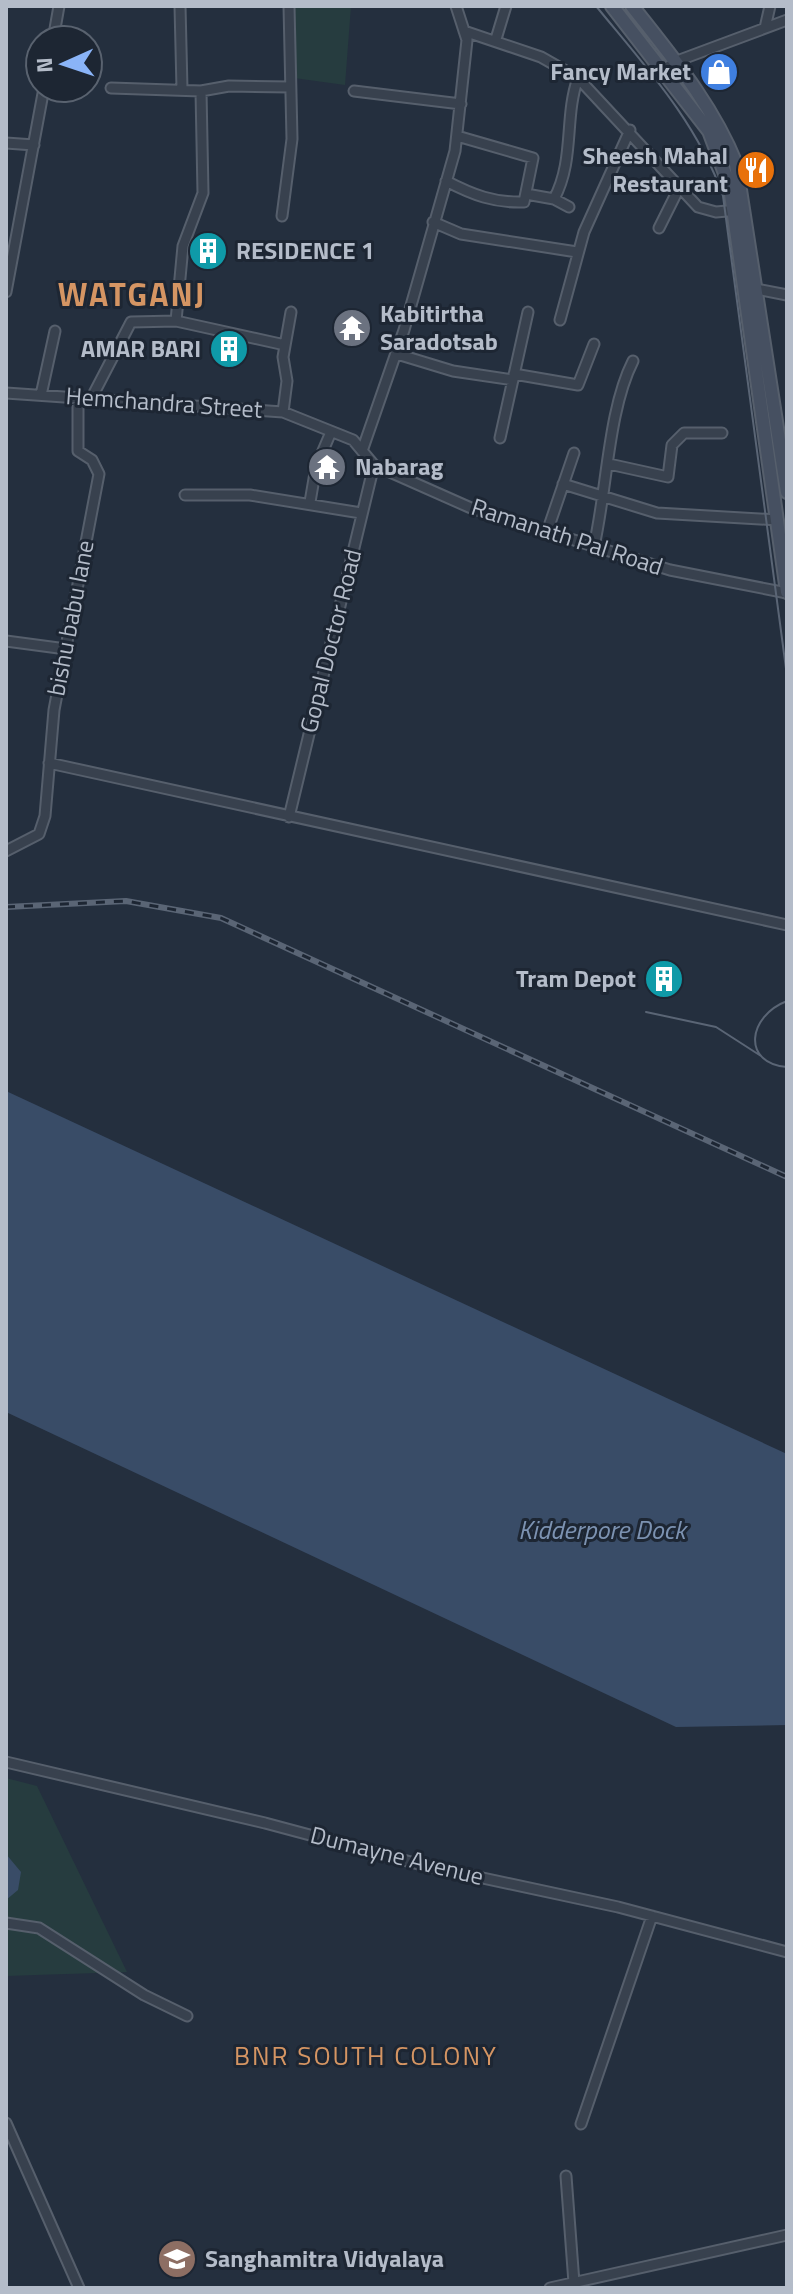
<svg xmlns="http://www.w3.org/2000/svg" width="793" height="2294" font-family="'Titillium Web',sans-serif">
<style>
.green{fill:#263c3f}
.water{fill:#394c67}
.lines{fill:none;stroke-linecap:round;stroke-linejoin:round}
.minor-casing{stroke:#565f6c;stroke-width:13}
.secondary-casing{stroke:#565f6c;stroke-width:16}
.minor{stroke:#38414e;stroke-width:9}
.secondary{stroke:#465061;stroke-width:12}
.tram{stroke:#5a6575;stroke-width:2}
.rail-casing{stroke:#5a6575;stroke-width:6}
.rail{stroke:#1d2633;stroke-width:3;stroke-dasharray:9;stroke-linecap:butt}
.labels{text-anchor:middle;stroke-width:6;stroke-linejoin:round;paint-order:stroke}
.poi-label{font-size:24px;font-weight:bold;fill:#b4bcc9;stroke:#1d2633;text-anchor:end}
.street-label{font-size:24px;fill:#b4bcc9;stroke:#1d2633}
.water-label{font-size:26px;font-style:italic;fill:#7c92b1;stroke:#1d2633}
.neighbourhood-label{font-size:26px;letter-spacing:2px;fill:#d59563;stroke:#1d2633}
.district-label{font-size:32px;font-weight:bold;letter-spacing:2px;fill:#d59563;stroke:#1d2633}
</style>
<rect width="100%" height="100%" fill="#242f3e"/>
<path class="green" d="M292,6H351L345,85L294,78Z
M6,1778L37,1786L127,1972L6,1976Z"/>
<path class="water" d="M6,1091L787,1454V1725L676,1727L6,1412Z
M6,1854L21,1872L18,1890L6,1900Z"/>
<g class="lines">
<g class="minor-casing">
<path id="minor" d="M180,6L182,89
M765,28L770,6
M464,31L541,57L578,78L698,207L716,212L738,210
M496,39L506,6
M53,40L59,6
M663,70L677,61L787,20
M111,88L201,91L203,193L183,246L176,321
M201,91L229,86L290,87
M354,91L461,104
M6,143L34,145
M446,181C473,195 494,203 524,202L533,158L457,136
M526,194L554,199L569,207
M554,199C575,160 564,117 578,78
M282,216L292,139L289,6
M433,222L461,234L577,252
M659,228L679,188
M751,288L787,295
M6,292L44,88
M560,320L584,232L630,130
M397,354L453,371L513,380
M514,374L578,385L594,344
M6,393L283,412L353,440L374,465L471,508L670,570L787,593
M41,395L55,331
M92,397L131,322L176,321L285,345
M283,412L287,381L283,357L291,312
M500,438L528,312
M362,451L404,330L455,151L467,40L456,6
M609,464L668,477L672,445L684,433H722
M563,484L657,513L778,520
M185,495H250L361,513
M310,502L316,467L331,432
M547,532L574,453
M594,546C607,490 608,410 633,361
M6,641L66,649
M49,763L787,925
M289,817L374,465
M6,851L39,834L45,816L54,710L99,474L92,460L78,451V397
M6,1762L265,1823L422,1865L618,1907L787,1952
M6,1923L39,1928L144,1995L187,2016
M6,2123L79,2288
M581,2124L652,1916
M566,2176L574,2283
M550,2288L787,2235"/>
</g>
<g class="secondary-casing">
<path id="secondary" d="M612,6L709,131L730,187L787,592
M632,6C672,57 712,104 736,164L787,492"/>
</g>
<use href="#minor" class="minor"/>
<use href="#secondary" class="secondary"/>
<path class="tram" d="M596,6C645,66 697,122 723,196L787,676
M787,1001C748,1016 741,1063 787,1067
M646,1012L716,1027L761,1056"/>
<g class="rail-casing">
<path id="rail" d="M6,907L126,901L221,918L787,1177"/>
</g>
<use href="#rail" class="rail"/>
</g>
<defs>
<g id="shop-disc" transform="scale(2)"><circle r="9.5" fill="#3f7fe0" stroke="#1d2633"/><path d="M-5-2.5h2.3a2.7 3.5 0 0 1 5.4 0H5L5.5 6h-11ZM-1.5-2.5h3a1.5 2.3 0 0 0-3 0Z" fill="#fff"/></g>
<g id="restaurant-disc" transform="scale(2)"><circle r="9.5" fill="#e8710a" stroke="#1d2633"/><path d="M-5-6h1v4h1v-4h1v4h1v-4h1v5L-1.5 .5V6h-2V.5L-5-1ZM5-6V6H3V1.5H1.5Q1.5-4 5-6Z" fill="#fff"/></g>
<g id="building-disc" transform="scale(2)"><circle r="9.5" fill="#0f9aa8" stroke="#1d2633"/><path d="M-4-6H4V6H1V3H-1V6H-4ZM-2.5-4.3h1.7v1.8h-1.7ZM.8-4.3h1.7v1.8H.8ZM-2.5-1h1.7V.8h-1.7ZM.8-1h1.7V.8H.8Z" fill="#fff"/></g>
<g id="temple-disc" transform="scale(2)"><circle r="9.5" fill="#6b7280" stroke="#1d2633"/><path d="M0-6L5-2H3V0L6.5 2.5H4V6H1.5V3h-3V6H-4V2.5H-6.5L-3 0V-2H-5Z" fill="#fff"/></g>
<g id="school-disc" transform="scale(2)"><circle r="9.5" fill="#8d6e63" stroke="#1d2633"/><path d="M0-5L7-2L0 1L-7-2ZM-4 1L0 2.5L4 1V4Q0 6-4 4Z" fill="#fff"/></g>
</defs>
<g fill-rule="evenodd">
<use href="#shop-disc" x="719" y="72"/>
<use href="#restaurant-disc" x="756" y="170"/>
<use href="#building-disc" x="208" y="251"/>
<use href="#temple-disc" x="352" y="328"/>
<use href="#building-disc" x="229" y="349"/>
<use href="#temple-disc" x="327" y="467"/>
<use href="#building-disc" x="664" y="979"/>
<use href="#school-disc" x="177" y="2259"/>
</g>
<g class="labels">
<g class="poi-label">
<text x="691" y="80">Fancy Market</text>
<text x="728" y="164">Sheesh Mahal<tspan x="728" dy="28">Restaurant</tspan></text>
<text x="236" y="259" text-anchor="start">RESIDENCE 1</text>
<text x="380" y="322" text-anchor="start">Kabitirtha<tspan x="380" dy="28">Saradotsab</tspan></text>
<text x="201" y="357">AMAR BARI</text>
<text x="355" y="475" text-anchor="start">Nabarag</text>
<text x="636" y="987">Tram Depot</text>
<text x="205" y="2267" text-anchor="start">Sanghamitra Vidyalaya</text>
</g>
<g class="street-label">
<text transform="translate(164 403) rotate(4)" y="8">Hemchandra Street</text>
<text transform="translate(567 537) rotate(18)" y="8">Ramanath Pal Road</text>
<text transform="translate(71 618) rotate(-79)" y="8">bishu babu lane</text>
<text transform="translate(331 641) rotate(-76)" y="8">Gopal Doctor Road</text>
<text transform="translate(397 1856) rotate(14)" y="8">Dumayne Avenue</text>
</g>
<g class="water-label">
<text x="602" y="1539">Kidderpore Dock</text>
</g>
<g class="neighbourhood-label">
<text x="366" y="2065">BNR SOUTH COLONY</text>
</g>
<g class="district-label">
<text x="132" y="306">WATGANJ</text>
</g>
</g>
<rect width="793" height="2294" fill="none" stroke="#b4bcc9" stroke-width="16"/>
<g transform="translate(64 64) rotate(267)"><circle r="38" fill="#1d2633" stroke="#59626f" stroke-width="2"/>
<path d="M0-6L14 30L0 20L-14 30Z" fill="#8ab4f8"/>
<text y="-12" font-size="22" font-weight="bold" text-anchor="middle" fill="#b4bcc9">N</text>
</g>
</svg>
